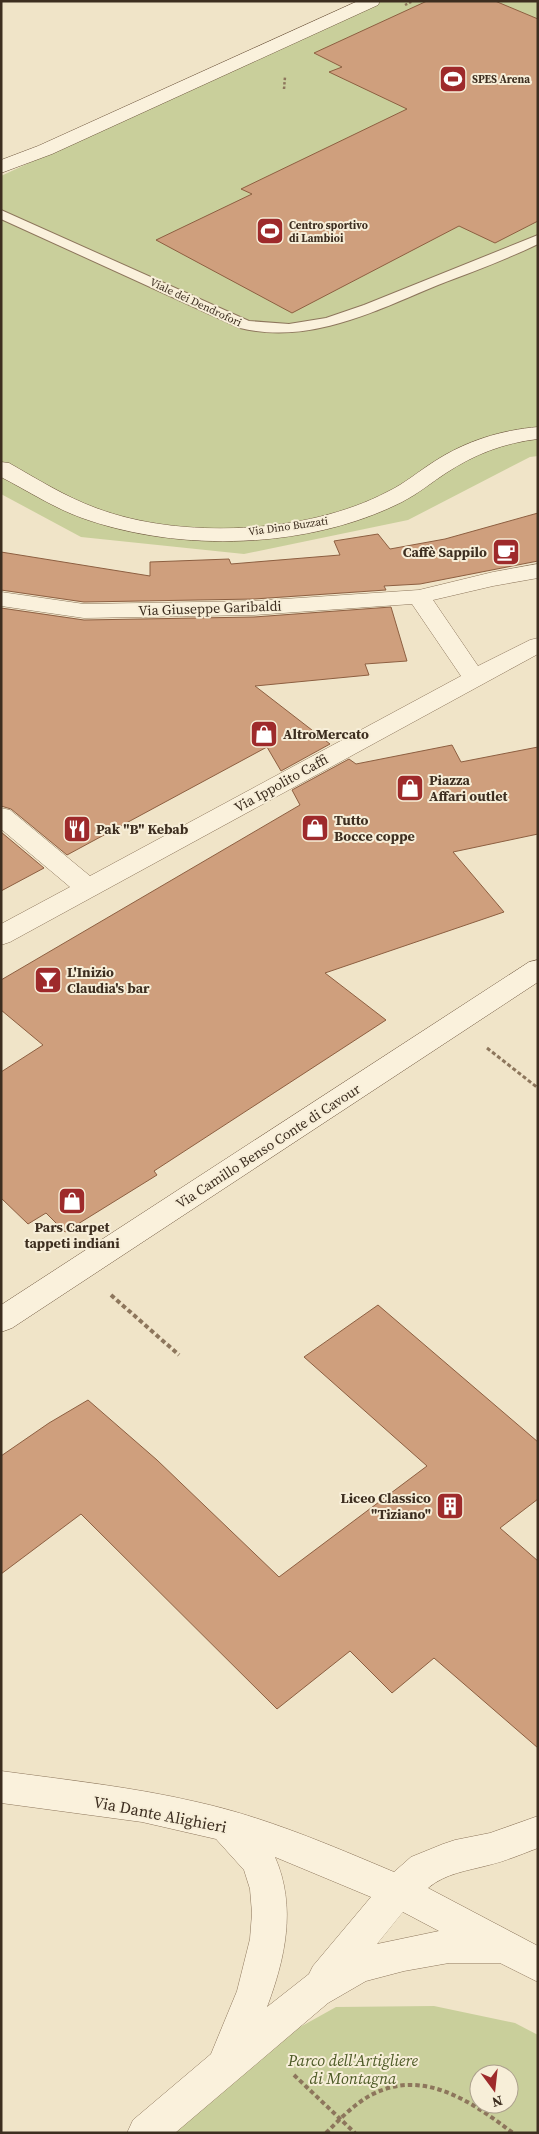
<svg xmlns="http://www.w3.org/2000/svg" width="539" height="2134" font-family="'Source Serif 4',serif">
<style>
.green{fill:#c9cf9b;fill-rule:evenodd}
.building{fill:#cf9f7d;stroke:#8d5f41}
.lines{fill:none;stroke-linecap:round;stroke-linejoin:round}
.lane-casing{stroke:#8d765c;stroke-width:2}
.street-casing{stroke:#8d765c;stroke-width:1}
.secondary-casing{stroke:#6f573f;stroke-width:1}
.path-far2{stroke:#8d765c;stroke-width:2.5;stroke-dasharray:2.5 2;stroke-linecap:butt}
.path-far1{stroke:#8d765c;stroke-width:3;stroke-dasharray:4 2.5;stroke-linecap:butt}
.path{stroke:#8d765c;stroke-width:4;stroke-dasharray:4.5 3;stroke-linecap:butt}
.lane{fill:#faf1dc;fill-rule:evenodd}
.street{fill:#faf1dc;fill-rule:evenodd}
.secondary{fill:#faf1dc;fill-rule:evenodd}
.labels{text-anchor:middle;stroke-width:4;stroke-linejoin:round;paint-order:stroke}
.far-poi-label{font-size:11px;font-weight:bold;fill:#3d2e20;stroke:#f7eed8;text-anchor:start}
.far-street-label{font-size:11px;fill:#3d2e20;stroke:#f7eed8}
.poi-label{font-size:14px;font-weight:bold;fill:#3d2e20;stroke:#f7eed8;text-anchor:start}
.street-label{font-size:14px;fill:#3d2e20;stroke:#f7eed8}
.near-street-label{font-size:16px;fill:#3d2e20;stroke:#f7eed8}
.near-park-label{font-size:16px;font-style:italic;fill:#4d5a26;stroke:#f7eed8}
</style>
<rect width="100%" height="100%" fill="#f0e4c8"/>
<path class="green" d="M377,1H538V456L530,457L408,520L244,554L81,537L1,494V176Z
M434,2006L515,2023L538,2035V2133H168L284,2036L336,2007ZM479,2074H509V2104H479Z"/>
<path class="building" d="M427,1H495L538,19V221L495,243L459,226L292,313L156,240L252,194L241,189L407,109L329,72L342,67L314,53Z
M538,513V561L420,584L384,586L386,590L254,599L84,602L1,590V552L150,576V562L229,559L231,564L340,555L334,541L378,534L390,549L445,539Z
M391,607L407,661L365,664L369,675L255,686L330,744L281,771L267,747L67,855L11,809L1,806V608L84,620L254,617Z
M452,745L461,762L538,747V834L453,852L504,912L325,973L386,1020L154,1171L157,1175L65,1232L46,1213L28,1224L1,1198V1072L43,1045L1,1010V980L300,805L292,790L349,759L356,764Z
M1,832L44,868L1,891Z
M378,1305L538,1442V1499L500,1528L538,1561V1748L434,1658L392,1693L350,1651L277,1709L81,1514L1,1574V1456L49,1423L88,1400L157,1460L279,1577L427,1466L304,1357Z"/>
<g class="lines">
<g class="lane-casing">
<path id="lane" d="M1,210L249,321L289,324L326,318L364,305L538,235V244C505,260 472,272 438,285C375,311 310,345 240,328L1,219Z"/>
</g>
<g class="street-casing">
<path id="street" d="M538,564V578L493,586L433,600L478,666L530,640L538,638V654L10,942L1,945V924L70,887L1,829V808L10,810L90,876L461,676L412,604L254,615L84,618L1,606V592L84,604L254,601L419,590L493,572Z
M1,1771C67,1780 133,1787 197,1802C265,1817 330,1845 394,1872L411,1857L443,1844L455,1840L490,1833L538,1816V1848C522,1854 506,1861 489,1865C467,1871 446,1873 428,1888L538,1946V1982L500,1963H449L404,1971L366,1981L328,2003L175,2133H127L133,2120L211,2054L237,1991L250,1939L252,1913L250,1889L244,1870L216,1839L142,1822L1,1803ZM275,1857L371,1897L313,1966L309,1974L267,2007C285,1959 297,1907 275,1857ZM403,1912L439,1931L377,1944Z"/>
</g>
<g class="secondary-casing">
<path id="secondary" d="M358,1H380L378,5L52,154L1,173V160L38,146Z
M538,427V439C504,443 475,454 446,473C432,482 418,494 402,502C309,549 180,553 82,518C54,508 28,491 1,477V462L9,463C37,479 66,497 96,508C181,540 307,534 387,492C404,484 419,471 435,461C466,441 501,430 538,427Z
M538,960V982L12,1328L1,1332V1305L529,962Z"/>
</g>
<path class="path-far2" d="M405,5L413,1
M284,89L285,77"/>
<path class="path-far1" d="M487,1048L538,1088"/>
<path class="path" d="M111,1295L179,1355
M294,2075L355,2133
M326,2133C340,2119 355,2103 373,2094C425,2068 473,2103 513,2133"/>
<use href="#lane" class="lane"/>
<use href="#street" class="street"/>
<use href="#secondary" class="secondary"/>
</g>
<defs>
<g id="stadium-square" transform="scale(1.4375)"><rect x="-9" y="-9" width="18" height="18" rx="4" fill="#9e2a2b" stroke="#f7eed8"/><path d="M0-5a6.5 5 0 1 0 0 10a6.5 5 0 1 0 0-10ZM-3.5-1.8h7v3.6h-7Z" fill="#fff"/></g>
<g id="cafe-square" transform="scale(1.4375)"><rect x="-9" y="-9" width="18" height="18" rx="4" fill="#9e2a2b" stroke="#f7eed8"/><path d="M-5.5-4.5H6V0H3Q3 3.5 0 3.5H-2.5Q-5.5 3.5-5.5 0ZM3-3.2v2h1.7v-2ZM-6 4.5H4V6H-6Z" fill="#fff"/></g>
<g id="shop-square" transform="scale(1.4375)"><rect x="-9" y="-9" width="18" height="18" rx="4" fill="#9e2a2b" stroke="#f7eed8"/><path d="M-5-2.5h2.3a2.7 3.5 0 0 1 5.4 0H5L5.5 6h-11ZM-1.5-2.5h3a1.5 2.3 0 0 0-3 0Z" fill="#fff"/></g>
<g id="restaurant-square" transform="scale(1.4375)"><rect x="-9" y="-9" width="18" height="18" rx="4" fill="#9e2a2b" stroke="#f7eed8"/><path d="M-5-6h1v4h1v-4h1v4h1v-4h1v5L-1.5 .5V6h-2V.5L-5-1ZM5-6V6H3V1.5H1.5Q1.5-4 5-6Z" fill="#fff"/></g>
<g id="bar-square" transform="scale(1.4375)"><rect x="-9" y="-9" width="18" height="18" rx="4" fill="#9e2a2b" stroke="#f7eed8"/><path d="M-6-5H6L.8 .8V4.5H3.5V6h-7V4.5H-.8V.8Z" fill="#fff"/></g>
<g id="building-square" transform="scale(1.4375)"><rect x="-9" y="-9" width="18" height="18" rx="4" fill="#9e2a2b" stroke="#f7eed8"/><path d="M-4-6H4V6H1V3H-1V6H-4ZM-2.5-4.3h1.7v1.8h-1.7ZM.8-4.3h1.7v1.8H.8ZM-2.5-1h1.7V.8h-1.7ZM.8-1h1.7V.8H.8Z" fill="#fff"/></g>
</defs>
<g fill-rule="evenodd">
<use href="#stadium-square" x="453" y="79"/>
<use href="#stadium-square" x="270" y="231"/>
<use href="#cafe-square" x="506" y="552"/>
<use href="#shop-square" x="264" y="734"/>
<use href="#shop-square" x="410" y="788"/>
<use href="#shop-square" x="315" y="828"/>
<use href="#restaurant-square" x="77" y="829"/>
<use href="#bar-square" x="48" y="980"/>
<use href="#shop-square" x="72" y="1201"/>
<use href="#building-square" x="450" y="1506"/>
</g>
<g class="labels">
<g class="far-poi-label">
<text x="472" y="83">SPES Arena</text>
<text x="289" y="229">Centro sportivo<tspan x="289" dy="13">di Lambioi</tspan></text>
</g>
<g class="far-street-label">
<text transform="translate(196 302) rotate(25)" y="4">Viale dei Dendrofori</text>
<text transform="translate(288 526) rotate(-8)" y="4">Via Dino Buzzati</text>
</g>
<g class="poi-label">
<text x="487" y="557" text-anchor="end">Caffè Sappilo</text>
<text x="283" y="739">AltroMercato</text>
<text x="429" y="785">Piazza<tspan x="429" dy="16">Affari outlet</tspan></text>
<text x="334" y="825">Tutto<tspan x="334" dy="16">Bocce coppe</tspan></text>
<text x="96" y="834">Pak "B" Kebab</text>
<text x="67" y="977">L'Inizio<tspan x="67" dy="16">Claudia's bar</tspan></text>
<text x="72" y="1232" text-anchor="middle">Pars Carpet<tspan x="72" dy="16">tappeti indiani</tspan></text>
<text x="431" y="1503" text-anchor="end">Liceo Classico<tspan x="431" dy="16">"Tiziano"</tspan></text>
</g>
<g class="street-label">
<text transform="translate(210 608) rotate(-2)" y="5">Via Giuseppe Garibaldi</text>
<text transform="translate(281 783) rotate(-29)" y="5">Via Ippolito Caffi</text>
<text transform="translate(268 1146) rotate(-33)" y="5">Via Camillo Benso Conte di Cavour</text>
</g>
<g class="near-street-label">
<text transform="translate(160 1814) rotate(11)" y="6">Via Dante Alighieri</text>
</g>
<g class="near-park-label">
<text x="353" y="2066">Parco dell'Artigliere<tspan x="353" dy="18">di Montagna</tspan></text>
</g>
</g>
<rect width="539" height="2134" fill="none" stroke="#3d2e20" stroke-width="5"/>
<g transform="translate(494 2089) rotate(165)"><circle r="24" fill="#f7eed8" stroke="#ada18e"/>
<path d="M0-4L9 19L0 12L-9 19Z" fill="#9e2a2b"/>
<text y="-8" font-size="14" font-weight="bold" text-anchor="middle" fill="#3d2e20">N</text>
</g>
</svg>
